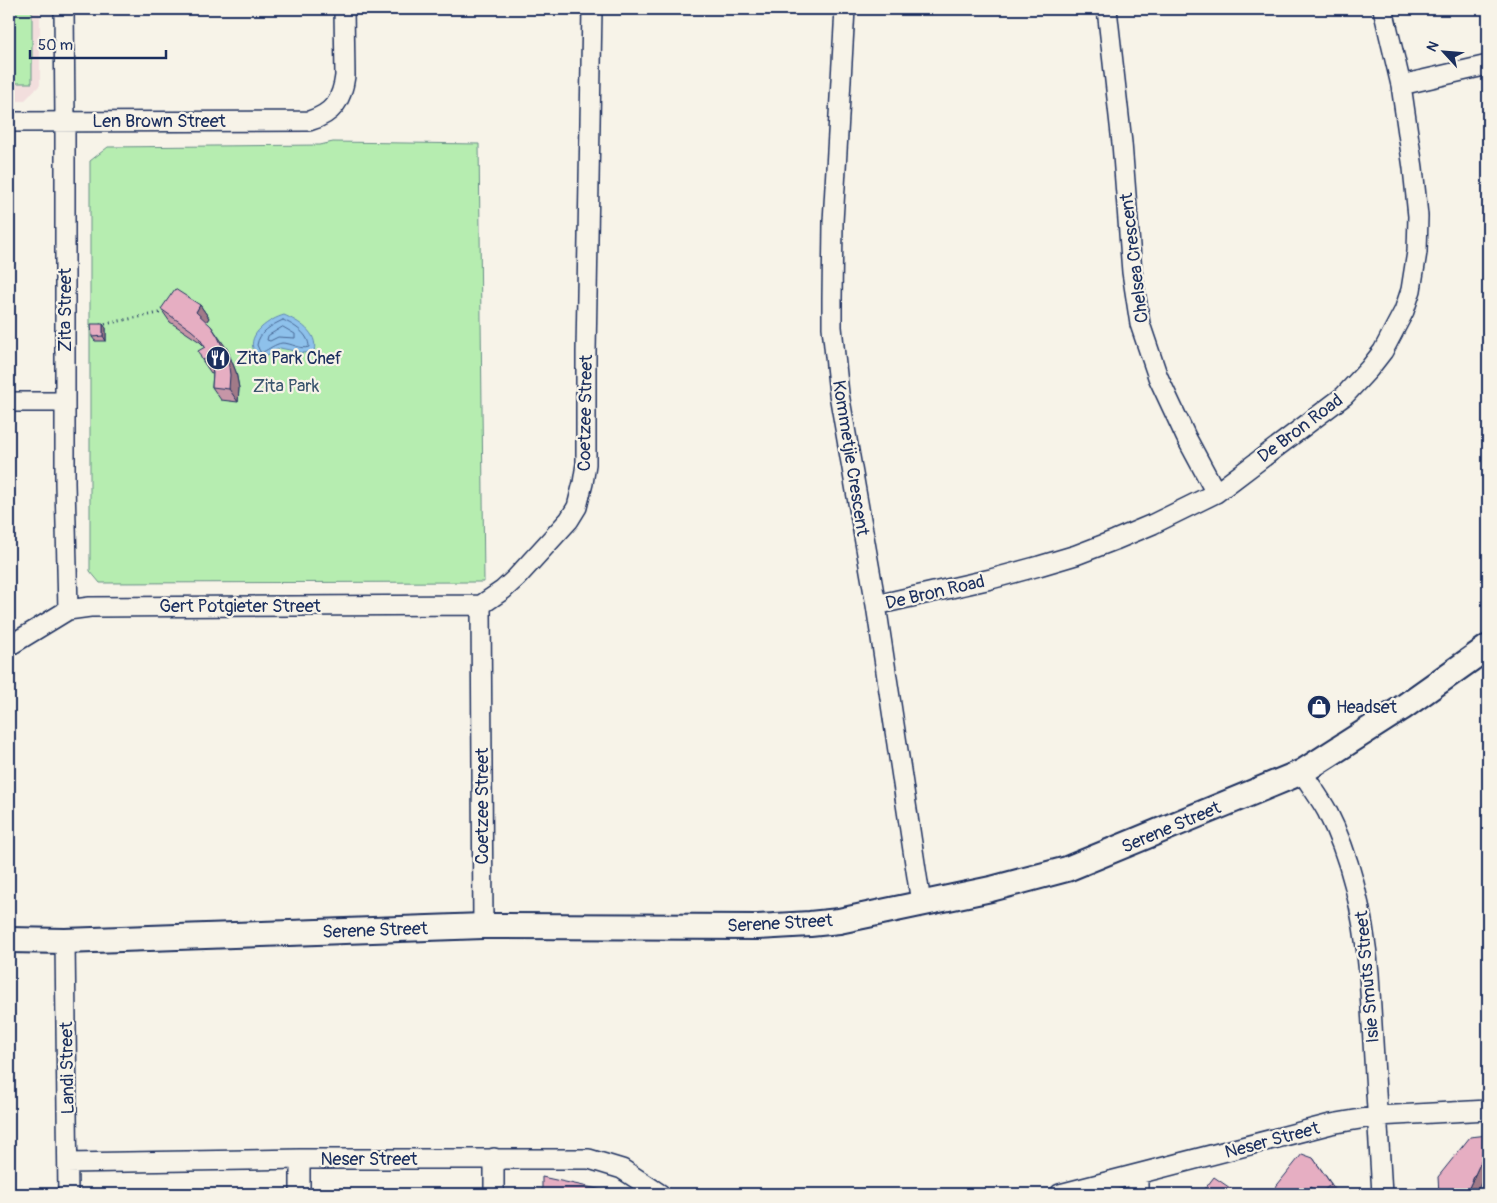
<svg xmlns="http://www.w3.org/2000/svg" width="1497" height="1203" font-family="Pangolin,sans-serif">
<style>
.built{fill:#f2dedd}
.green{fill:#b6edb0;stroke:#688e87}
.water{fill:#8ec1eb;stroke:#6087b3}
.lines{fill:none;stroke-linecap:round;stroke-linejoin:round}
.shore{stroke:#496996;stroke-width:1}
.minor-casing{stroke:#1b2f5e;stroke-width:22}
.tertiary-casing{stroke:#1b2f5e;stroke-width:28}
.path{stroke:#1b2f5e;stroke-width:3;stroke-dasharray:1 4;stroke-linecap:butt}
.minor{stroke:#f7f3e8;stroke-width:19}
.tertiary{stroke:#f7f3e8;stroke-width:24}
.wall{fill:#c696a7;stroke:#1b2f5e}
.shaded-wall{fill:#a17a88;stroke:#1b2f5e}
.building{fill:#e6aec2;stroke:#1b2f5e}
.labels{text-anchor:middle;stroke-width:4.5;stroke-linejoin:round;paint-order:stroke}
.street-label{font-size:18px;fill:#1b2f5e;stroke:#f7f3e8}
.poi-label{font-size:18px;fill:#1b2f5e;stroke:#f7f3e8;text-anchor:start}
.park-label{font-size:18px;fill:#3a556e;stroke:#f7f3e8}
</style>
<rect width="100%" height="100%" fill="#f7f3e8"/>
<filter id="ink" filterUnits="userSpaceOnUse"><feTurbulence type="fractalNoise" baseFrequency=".02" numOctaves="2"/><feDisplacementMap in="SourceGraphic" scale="10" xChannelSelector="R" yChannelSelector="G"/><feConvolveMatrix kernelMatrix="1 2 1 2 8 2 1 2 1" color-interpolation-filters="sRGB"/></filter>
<g filter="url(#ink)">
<path class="built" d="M9,9H40V85L24,101H9Z"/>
<path class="green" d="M9,9H32V83H9Z
M333,142L479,144L484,582L100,583L90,571V161L108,147L320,145Z"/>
<path class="water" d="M284,315C298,321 319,333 314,351L304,353L280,348L262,358C258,357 256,355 254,351C246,334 270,319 284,315Z"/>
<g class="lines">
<path class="shore" d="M283,320C294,325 309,334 309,347C300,350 292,343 282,343C275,344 269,349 263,352H260L257,345C259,332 272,325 283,320Z
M283,327L295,334V338L278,337L270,341L267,340L268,336Z"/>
<g class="minor-casing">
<path id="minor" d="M64,9L65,121V483L68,610
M845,9L833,222L832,299V327L839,394L876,605L921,903
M1107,9L1122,143L1132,272L1140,324L1158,377L1186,437L1216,493
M1401,85L1488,65
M9,122L309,121C333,114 342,100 345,76L344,9
M9,402H65
M481,605L503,590L516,578L569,520L577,507L583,483L586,464V352L592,9
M481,605L483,926
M876,605L991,579L1039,566L1076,555L1115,540L1153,524L1216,493L1344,396L1369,369L1383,351L1404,311L1411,290L1417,252L1418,216L1413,168L1401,85L1383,9
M9,646L68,610L90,607L481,605
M1302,772C1310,785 1320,798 1327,811C1353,862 1364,917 1369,974L1382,1194
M65,941L68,1194
M494,1158V1194
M300,1159V1194
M68,1163L300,1159H589L622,1169L660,1194
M1138,1175V1194
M1060,1194L1331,1124L1378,1116L1488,1110"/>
</g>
<g class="tertiary-casing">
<path id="tertiary" d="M9,940L65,941L483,926L758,927L810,924L839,921L991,889L1067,869L1302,772L1402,708L1488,647"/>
</g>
<path class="path" d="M100,325L164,312"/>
<use href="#minor" class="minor"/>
<use href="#tertiary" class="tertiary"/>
</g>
<path class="wall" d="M200,305L209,318L206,322L227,349L236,372L239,388L238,402L221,400L212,387L213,372L211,373L202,360L205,347L200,342L170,322L161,309Z
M106,328V341H95L92,337Z
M1488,1135V1168L1476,1194H1439Z
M1313,1158L1337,1192L1335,1194H1270Z"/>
<path class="shaded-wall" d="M200,305L209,318L204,325L196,312Z
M103,324L106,328V341L103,336Z
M211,326L227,349L236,372L239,388L238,402L229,389Z
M1484,1155L1488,1161V1168L1476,1194H1466Z
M1310,1187L1315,1194H1304Z"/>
<path class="building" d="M175,289L200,305L196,312L211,326L218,337L228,359L230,375L229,389L212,387L213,373L209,358L202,360L198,351L205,347L198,336L191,330L161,309Z
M91,324H103V336L92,337Z
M1488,1135V1156L1484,1155L1466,1194L1463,1191L1461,1194H1439L1438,1177L1470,1137Z
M1302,1154L1313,1158L1331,1184L1320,1194L1310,1187L1304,1194H1270Z
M542,1177L607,1191L613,1194H542Z
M1214,1177L1233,1190L1235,1194H1201Z"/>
</g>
<defs>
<g id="restaurant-disc" transform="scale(1.25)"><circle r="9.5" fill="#1b2f5e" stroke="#f7f3e8"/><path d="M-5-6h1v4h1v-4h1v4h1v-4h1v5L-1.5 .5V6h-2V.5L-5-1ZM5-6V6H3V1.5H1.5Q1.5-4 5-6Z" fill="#fff"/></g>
<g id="shop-disc" transform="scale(1.25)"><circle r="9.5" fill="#1b2f5e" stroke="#f7f3e8"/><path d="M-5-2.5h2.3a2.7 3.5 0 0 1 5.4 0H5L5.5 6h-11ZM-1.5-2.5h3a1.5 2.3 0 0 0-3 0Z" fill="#fff"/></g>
</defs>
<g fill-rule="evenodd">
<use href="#restaurant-disc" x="218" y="358"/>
<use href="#shop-disc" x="1319" y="707"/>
</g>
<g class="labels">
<g class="street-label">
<text x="159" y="127">Len Brown Street</text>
<text transform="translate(1134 258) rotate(-97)" y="6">Chelsea Crescent</text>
<text transform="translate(65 310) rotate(-90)" y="6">Zita Street</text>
<text transform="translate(585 413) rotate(-89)" y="6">Coetzee Street</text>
<text transform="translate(1300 428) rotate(-37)" y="6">De Bron Road</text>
<text transform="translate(851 458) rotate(81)" y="6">Kommetjie Crescent</text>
<text transform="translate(935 592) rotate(-13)" y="6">De Bron Road</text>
<text x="240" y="612">Gert Potgieter Street</text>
<text transform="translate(482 806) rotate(-90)" y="6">Coetzee Street</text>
<text transform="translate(1171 827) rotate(-23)" y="6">Serene Street</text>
<text transform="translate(780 923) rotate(-3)" y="6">Serene Street</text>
<text transform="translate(375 930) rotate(-2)" y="6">Serene Street</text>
<text transform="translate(1367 977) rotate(-95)" y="6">Isie Smuts Street</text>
<text transform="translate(67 1068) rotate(-91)" y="6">Landi Street</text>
<text transform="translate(1272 1140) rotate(-15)" y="6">Neser Street</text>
<text x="369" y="1165">Neser Street</text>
</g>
<g class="poi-label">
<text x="236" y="364">Zita Park Chef</text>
<text x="1336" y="713">Headset</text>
</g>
<g class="park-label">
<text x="286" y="392">Zita Park</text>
</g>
</g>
<rect width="1497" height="1203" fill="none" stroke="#f7f3e8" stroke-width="30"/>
<rect x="15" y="15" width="1467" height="1173" fill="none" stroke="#1b2f5e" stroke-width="2" filter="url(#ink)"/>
<g transform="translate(1444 52) rotate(296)" stroke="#f7f3e8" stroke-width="4" paint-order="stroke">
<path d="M0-4L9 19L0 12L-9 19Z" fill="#1b2f5e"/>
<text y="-8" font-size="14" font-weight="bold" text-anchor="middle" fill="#1b2f5e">N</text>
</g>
<path d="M30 50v8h136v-8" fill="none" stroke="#1b2f5e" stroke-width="2.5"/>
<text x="38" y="50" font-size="15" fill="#1b2f5e" stroke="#f7f3e8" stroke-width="4" paint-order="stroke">50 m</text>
</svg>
